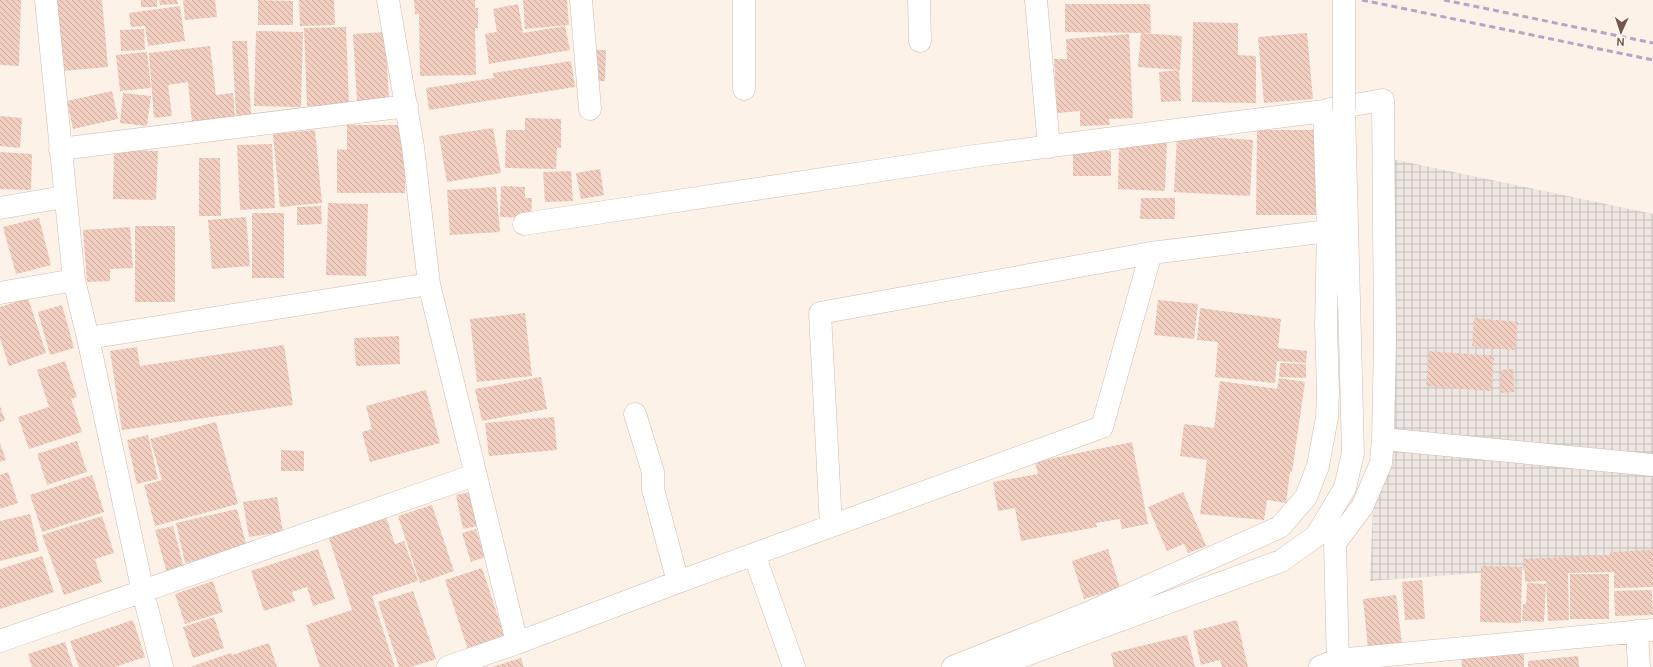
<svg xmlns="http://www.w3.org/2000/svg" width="1653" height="667" font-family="'DM Sans',sans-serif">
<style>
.industrial{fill:url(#industrial-grid)}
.building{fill:url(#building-back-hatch)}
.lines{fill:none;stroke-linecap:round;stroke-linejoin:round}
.minor-casing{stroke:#d0bbb0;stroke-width:23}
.minor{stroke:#fff;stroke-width:22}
.rail{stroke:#b3a6c6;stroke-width:3;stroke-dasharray:6 4;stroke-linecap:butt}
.minor-bridge-casing{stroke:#d0bbb0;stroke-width:23;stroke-linecap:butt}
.minor-bridge{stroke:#fff;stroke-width:22}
</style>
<defs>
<pattern id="industrial-grid" width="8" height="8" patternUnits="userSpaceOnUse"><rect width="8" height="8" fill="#ede6e1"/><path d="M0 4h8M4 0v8" fill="none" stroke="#c5bdb9"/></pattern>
<pattern id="building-back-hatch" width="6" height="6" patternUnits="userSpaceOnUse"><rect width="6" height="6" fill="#f1cec0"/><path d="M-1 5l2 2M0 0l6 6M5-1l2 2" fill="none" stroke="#c8aa9e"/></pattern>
</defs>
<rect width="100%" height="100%" fill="#fcf2e8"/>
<path class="industrial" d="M1387,158L1653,214V560L1370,581Z"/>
<path class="building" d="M0,0H21L19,66L0,65Z
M56,0H102L108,67L62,71Z
M141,0H157V7H141Z
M159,0H177L178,4L160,5Z
M183,0H215L217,17L185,20Z
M258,0L293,1V25H258Z
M299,0H334L335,25L300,26Z
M414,0H475V8H478V28H475L476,75L420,76L419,14H415Z
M523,0H567L569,25L525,29Z
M518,4L523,33L565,26L570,50L489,64L485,34L497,32L493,9Z
M1065,4H1150L1151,33L1065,32Z
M180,6L185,41L148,46L145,26L131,27L129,13Z
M1193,22L1238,23V55L1256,56V103L1192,102Z
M346,27L349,105L307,106L304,28Z
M144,29L145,50L121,51L120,30Z
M256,31L303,32L301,107L254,106Z
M385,32L389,99L357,101L353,34Z
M1141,33L1182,36L1180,70L1138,67Z
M1307,33L1313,99L1264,103L1258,37Z
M1129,34L1133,118L1109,119L1110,125L1080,126V111L1057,113L1054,59H1067L1066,39Z
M232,41H247L251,114L236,115Z
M210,46L216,95L233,93L235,118L192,123L188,82L168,85L172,116L154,118L149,53Z
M593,50H606L605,81H592Z
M147,52L151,88L120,91L116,55Z
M571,61L575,87L429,110L426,88L494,78L493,73Z
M1179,70L1181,101L1161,102L1159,72Z
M112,91L118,119L73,129L67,101Z
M123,93L151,96L147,126L120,123Z
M0,116L22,118L20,148L0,146Z
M525,118L561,119V148H557L556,169L505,168L506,130H525Z
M347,125H405V193H337V149L347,150Z
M493,128L501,173L447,182L439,136Z
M315,130L322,203L280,207L273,134Z
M1257,130H1317L1316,215H1256Z
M1177,135L1253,140L1250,196L1174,192Z
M1119,141L1167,143L1165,191L1118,189Z
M272,144L275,208L240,210L237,145Z
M114,150L158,151L156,200L113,199Z
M1111,151V176H1073V152Z
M0,152L32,154L31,190L0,189Z
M199,158H220L221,216H199Z
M600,169L604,195L581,199L576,173Z
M571,171L573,201L545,202L543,172Z
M501,186L525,187V198H532L531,218L500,217Z
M496,187L500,232L450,235L447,190Z
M1141,198H1175V219H1140Z
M328,203L368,204L366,276L326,275Z
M321,206L322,224L297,225V207Z
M252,213H284V278H252Z
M246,217L250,266L212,269L208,220Z
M39,218L51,265L16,274L3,227Z
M135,226H175V302H135Z
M130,227L133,268L110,269V281L87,282L83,230Z
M28,298L46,353L9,366L0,338V307Z
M1158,300L1198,304L1194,339L1154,335Z
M62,305L74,348L50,355L38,312Z
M1200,308L1281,319L1278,348L1307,351L1306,363L1277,361L1275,383L1215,377L1218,342L1197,340Z
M525,313L532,376L477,382L470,319Z
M1474,318L1518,322L1515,350L1472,346Z
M399,336L400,364L356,366L354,338Z
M284,345L293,405L122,430L110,351L137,347L140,366Z
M1429,351L1494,356L1491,391L1426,386Z
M65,361L77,397L71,399L82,432L29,449L18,417L49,407L37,370Z
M1280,363L1306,364V378L1279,377Z
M1513,369L1514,392L1501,393L1500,370Z
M541,377L547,409L482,421L475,389Z
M1279,378L1305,382L1292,472H1290L1286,503L1267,500L1264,520L1200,514L1207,460L1180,456L1184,424L1214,428L1220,381L1277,389Z
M426,390L440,443L370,462L362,432L372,429L366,406Z
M0,406L5,420L0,422Z
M554,417L557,450L489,456L485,423Z
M216,422L238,504L155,526L144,485L162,480L150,439Z
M148,435L158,479L137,484L127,440Z
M77,441L87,472L47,485L37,454Z
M1132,442L1148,524L1122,529L1120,519L1096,523L1097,527L1021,541L1015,508L998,511L993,482L1038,474L1035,462Z
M0,443L6,460L0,462Z
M281,450L304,451V471H281Z
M8,472L18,503L0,509V475Z
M92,475L104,512L42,532L30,495Z
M470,492L477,526L463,529L456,495Z
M1183,492L1206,546L1188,553L1184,544L1167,551L1148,507Z
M277,497L283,532L249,537L243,502Z
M432,505L454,571L420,583L398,516Z
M237,509L247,548L185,563L176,523Z
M30,514L39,551L0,561V521Z
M102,516L114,553L95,559L102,582L64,595L42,535Z
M386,517L395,544L404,541L418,581L372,596L395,667H320L306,625L352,610L329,538Z
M173,526L184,568L167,573L155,530Z
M476,529L485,557L471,562L462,533Z
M318,549L335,599L313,606L307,587L292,592L295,601L264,611L251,571Z
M1108,549L1120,588L1084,599L1072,561Z
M1653,550V587L1614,588V572L1568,573L1569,620L1548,621L1546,581L1525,582L1524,559L1610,555V552Z
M42,556L54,592L0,609V569Z
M1481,566L1522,567L1521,623L1480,622Z
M482,568L505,638L468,650L445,580Z
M1570,574H1609V619H1570Z
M1422,580L1425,619L1405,620L1402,582Z
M213,581L223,612L185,624L175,594Z
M1527,583L1546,584L1544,622L1522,621L1523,604H1526Z
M1652,590L1653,615L1615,616L1614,591Z
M413,591L436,659L411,667H399L378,602Z
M1396,595L1402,644L1368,648L1363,599Z
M214,617L224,648L193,658L183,627Z
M133,620L145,657L115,667H79L70,641Z
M1237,620L1248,667H1222L1220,660L1201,665L1193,631Z
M1187,635L1195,667H1114L1111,653Z
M65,642L73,667H32L28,654Z
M269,643L277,667H190L231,653L232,655Z
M1524,654V667H1462L1461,656Z
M1578,656L1579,667H1528V661Z
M521,658L524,667H492Z"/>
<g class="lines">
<g class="minor-casing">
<path id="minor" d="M46,0L74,280L88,338L143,592L162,667
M388,0L413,147L429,284L517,643
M581,0L590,109
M919,0L920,41
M1036,0L1049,147
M744,89V0
M1330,109L1383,100L1385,341L1383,439
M60,149L407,106
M0,208L64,197
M524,224L975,156L1324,111L1328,231L1326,325L1328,391L1327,417L1318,466L1306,497L1280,527L1088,613L953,667
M0,293L74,280
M88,338L429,284
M635,414L653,472V489L678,582
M831,526L820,313L1151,253
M754,554L794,667
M1637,631L1639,667
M0,641L475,475
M448,667L517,643L678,582L1102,427L1151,253L1328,231
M993,667L1281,561L1316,536L1345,488L1353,453L1344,110
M1320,667L1337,660L1653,630
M1338,667L1335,543L1362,507L1381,463L1383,439L1653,465"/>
</g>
<use href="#minor" class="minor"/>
<path class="rail" d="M1362,0L1653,60
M1444,0L1653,43"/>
<g class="minor-bridge-casing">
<path id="minor-bridge" d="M1344,0V110"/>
</g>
<use href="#minor-bridge" class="minor-bridge"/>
</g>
<g transform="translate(1621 32) rotate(183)" stroke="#fff6ef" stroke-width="3" paint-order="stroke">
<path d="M0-3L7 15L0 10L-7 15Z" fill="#76564c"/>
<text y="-6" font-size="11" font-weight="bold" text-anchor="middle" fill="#76564c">N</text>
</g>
</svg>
